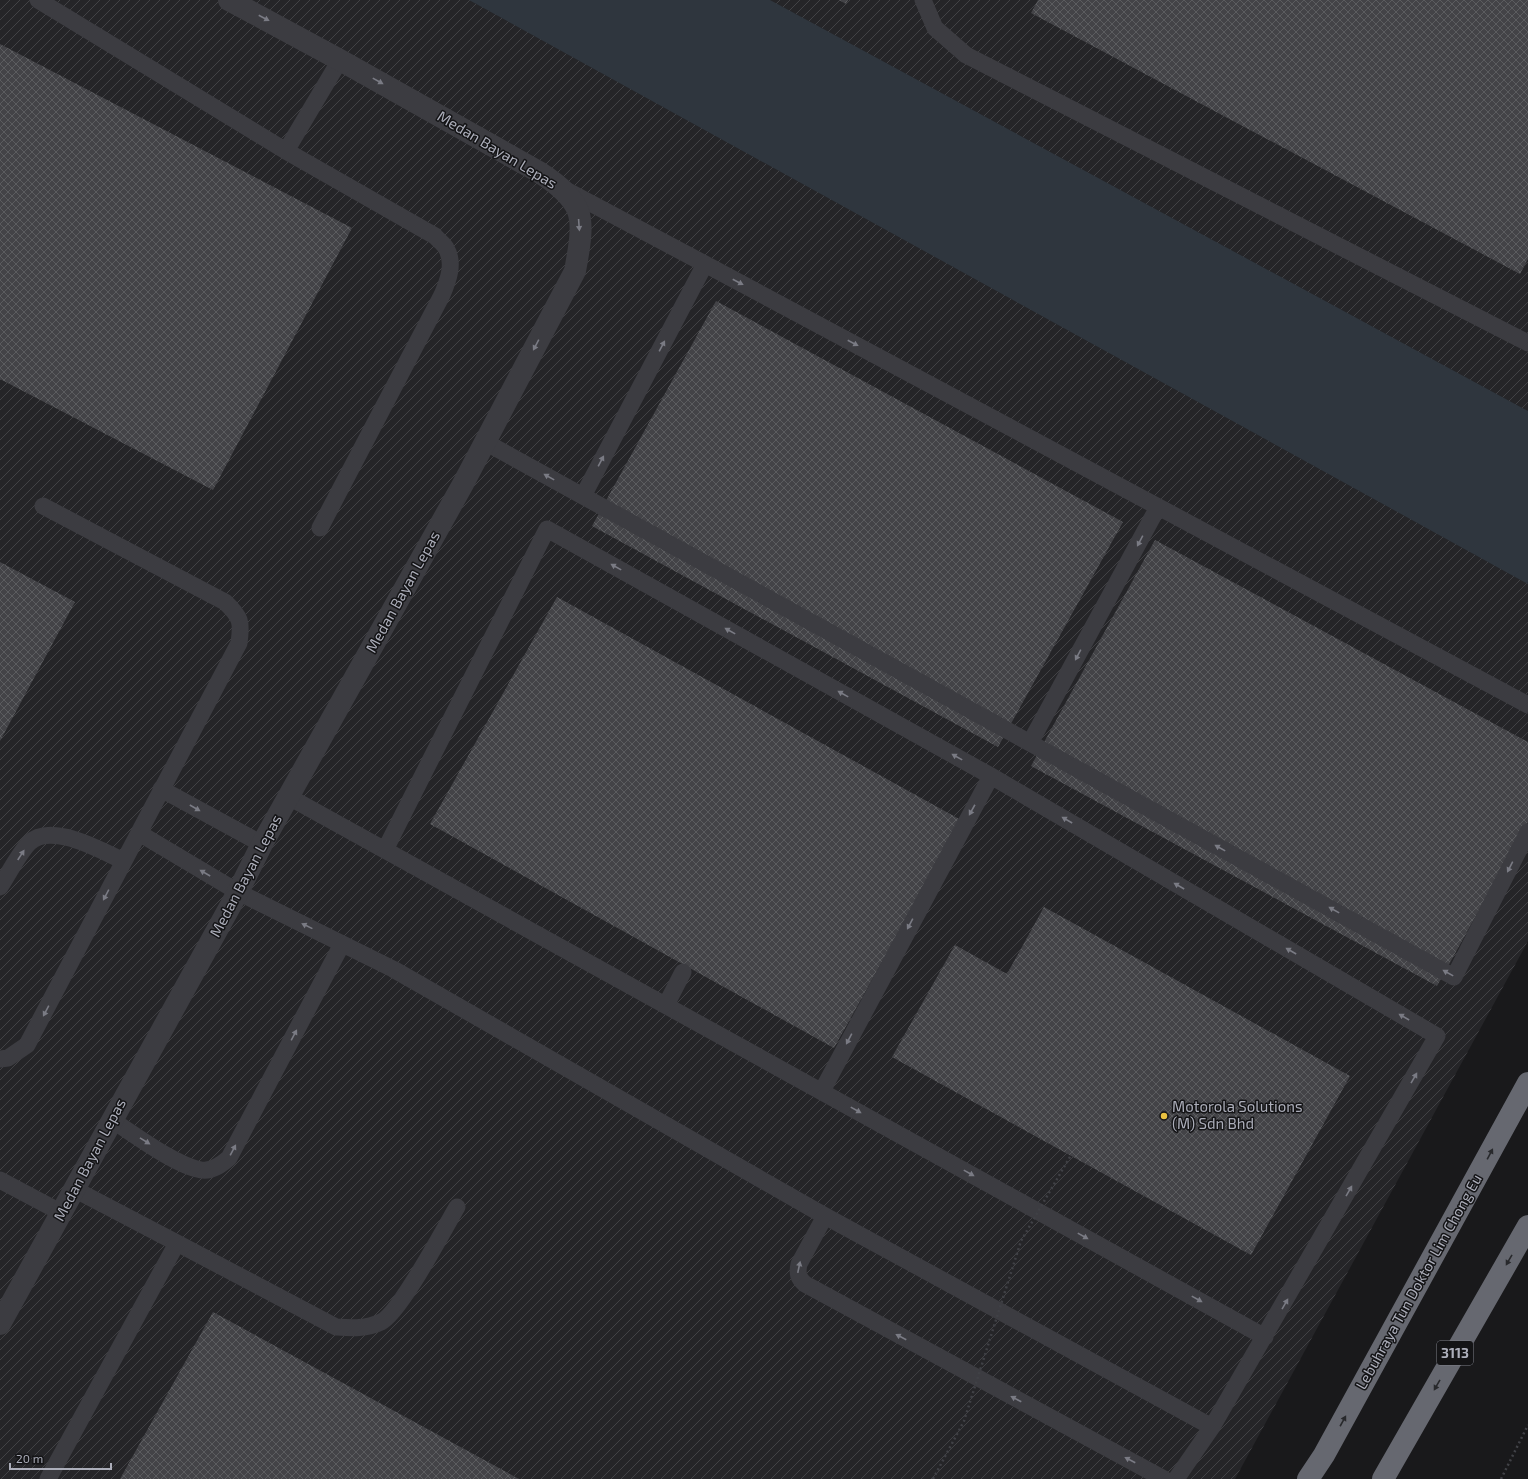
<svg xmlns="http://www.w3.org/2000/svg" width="1528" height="1479" font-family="'Exo 2',sans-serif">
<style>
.industrial{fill:url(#industrial-furrows)}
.water{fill:#2f363e}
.building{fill:url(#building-cross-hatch)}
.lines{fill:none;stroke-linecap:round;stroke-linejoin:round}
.path{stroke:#404146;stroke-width:2.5;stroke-dasharray:2 3;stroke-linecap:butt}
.lane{stroke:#3c3c41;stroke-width:17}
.street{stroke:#3c3c41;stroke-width:22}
.highway{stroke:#666870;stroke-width:22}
.path-bridge{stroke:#404146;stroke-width:2.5;stroke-dasharray:2 3;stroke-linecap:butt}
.oneway{fill:#7a7b84}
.oneway2{fill:#28292c}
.poi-dot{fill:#eac241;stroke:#141416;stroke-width:1.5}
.labels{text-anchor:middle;stroke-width:3;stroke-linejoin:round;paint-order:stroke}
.shield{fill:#141416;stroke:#7e8089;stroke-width:1}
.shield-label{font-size:14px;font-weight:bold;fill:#acaeba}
.street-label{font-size:15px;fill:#acaeba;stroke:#141416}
.poi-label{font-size:15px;fill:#acaeba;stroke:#141416;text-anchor:start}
</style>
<defs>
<pattern id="industrial-furrows" width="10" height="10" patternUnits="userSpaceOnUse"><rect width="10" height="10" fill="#252528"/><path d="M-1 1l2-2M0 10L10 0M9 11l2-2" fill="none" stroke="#424245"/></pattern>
<pattern id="building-cross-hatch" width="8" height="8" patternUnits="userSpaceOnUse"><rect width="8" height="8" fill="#434347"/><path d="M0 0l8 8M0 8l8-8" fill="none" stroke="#5b5c5f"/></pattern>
</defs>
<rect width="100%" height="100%" fill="#19191b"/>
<path class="industrial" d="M0,0H1528V941L1235,1479H0Z"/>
<path class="water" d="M469,0H770L1528,411V584Z"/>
<path class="building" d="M839,0H848L846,4Z
M1038,0H1528V259L1520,274L1031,13Z
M0,44L352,228L213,490L0,379Z
M716,301L1123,522L998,747L592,526Z
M1155,540L1528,742V822L1437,986L1031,766Z
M0,562L75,602L0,741Z
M557,597L961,820L834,1048L430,824Z
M1044,907L1350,1076L1251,1255L892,1057L955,945L1007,974Z
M213,1312L519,1479H120Z"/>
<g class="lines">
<path class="path" d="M1501,1479L1528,1425"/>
<path class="lane" d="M38,0L286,151
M923,0L935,28L966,55L1528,343
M564,189L705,264
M485,442L1454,977L1528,832
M583,496L705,264L1528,705
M320,528L442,295C448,281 455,263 446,248C444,244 438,240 435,236L286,151L340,60
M1030,743L1158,507
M161,789L262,844
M289,797L1265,1337
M139,833L238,892L393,969L825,1216L1212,1427
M385,850L547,529L991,776L1437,1036L1212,1427L1176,1479
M0,887C8,875 19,853 29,843C51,821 101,851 124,861
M666,1005L683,972
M0,1059L8,1058L27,1045L239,643C242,622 241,617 225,602L43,506
M822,1091L991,776
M112,1120C135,1135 175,1165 201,1170C212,1172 222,1164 229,1158L342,944
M0,1180L62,1213
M825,1216L799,1264C797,1273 798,1278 805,1284L1164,1479
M177,1243L336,1327C352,1328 366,1329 381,1322C400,1313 444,1229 457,1207
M48,1479L177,1243L74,1189"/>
<path class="street" d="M0,1324L238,892L262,844L463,484L575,271C578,254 584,227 578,211C572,195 553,181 539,172L340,60L229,0"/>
<path class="highway" d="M1308,1479L1324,1455L1528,1083
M1383,1479L1528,1226"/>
<path class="path-bridge" d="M933,1479L964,1421L1021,1241L1071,1155"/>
</g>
<defs><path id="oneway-solid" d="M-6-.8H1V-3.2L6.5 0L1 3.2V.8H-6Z"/></defs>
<g class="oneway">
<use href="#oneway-solid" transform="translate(264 18) rotate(28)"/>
<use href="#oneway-solid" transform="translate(378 81) rotate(29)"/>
<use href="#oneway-solid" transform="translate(579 225) rotate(86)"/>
<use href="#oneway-solid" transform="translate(738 282) rotate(28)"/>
<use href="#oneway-solid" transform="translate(853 343) rotate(28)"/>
<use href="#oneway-solid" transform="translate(536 345) rotate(118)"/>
<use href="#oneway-solid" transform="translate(662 346) rotate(-62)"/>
<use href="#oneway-solid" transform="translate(601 461) rotate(-62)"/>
<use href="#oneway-solid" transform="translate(549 477) rotate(-151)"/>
<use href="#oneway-solid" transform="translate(1140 541) rotate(118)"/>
<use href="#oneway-solid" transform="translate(616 567) rotate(-151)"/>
<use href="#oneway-solid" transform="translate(730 631) rotate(-151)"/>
<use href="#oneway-solid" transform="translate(1078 655) rotate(118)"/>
<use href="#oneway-solid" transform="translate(843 694) rotate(-151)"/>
<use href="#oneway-solid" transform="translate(957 757) rotate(-151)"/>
<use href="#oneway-solid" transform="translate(195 808) rotate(30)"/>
<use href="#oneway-solid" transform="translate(972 810) rotate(119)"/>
<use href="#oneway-solid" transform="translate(1067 820) rotate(-150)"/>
<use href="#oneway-solid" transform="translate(1220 848) rotate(-151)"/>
<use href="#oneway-solid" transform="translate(21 855) rotate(-57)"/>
<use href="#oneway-solid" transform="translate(1510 867) rotate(117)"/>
<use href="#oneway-solid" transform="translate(205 873) rotate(-150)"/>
<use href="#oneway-solid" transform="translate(1179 886) rotate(-150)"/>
<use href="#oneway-solid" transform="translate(106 895) rotate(118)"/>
<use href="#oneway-solid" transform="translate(1334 910) rotate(-151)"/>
<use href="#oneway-solid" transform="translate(910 924) rotate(118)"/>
<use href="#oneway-solid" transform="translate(307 926) rotate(-154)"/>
<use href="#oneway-solid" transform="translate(1291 951) rotate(-150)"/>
<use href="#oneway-solid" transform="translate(1448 973) rotate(-151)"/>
<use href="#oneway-solid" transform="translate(46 1011) rotate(118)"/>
<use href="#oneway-solid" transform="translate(1404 1017) rotate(-150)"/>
<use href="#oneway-solid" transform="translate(294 1035) rotate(-62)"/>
<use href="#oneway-solid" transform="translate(849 1039) rotate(118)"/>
<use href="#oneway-solid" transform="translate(1414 1078) rotate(-60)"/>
<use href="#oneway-solid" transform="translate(856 1110) rotate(29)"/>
<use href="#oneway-solid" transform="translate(145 1141) rotate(32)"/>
<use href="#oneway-solid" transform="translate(233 1150) rotate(-62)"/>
<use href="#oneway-solid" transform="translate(969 1173) rotate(29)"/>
<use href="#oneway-solid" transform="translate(1349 1191) rotate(-60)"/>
<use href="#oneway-solid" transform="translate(1083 1236) rotate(29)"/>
<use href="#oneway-solid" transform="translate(799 1267) rotate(-78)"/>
<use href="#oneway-solid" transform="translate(1197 1299) rotate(29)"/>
<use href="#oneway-solid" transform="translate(1285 1304) rotate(-60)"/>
<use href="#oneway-solid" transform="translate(901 1337) rotate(-152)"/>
<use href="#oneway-solid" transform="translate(1016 1399) rotate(-152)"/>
<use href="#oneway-solid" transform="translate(1130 1460) rotate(-152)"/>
</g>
<g class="oneway2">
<use href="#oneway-solid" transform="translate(1490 1154) rotate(-62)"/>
<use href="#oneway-solid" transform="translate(1509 1260) rotate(120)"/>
<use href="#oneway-solid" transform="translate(1437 1385) rotate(120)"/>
<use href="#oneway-solid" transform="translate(1343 1421) rotate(-61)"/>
</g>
<circle class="poi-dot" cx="1164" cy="1116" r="4"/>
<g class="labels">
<rect class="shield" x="1437" y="1341" width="36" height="24" rx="3"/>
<g class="shield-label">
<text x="1455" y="1358">3113</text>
</g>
<g class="street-label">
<text transform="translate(497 150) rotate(31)" y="5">Medan Bayan Lepas</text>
<text transform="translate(403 592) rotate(-61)" y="5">Medan Bayan Lepas</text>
<text transform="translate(246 876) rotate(-62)" y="5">Medan Bayan Lepas</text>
<text transform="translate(90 1160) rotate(-62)" y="5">Medan Bayan Lepas</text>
<text transform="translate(1419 1282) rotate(-61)" y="5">Lebuhraya Tun Doktor Lim Chong Eu</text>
</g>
<g class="poi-label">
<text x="1172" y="1112">Motorola Solutions<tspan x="1172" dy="17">(M) Sdn Bhd</tspan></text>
</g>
</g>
<path d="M10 1463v6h101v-6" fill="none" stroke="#acaeba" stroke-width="2"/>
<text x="16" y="1463" font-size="12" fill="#acaeba" stroke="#141416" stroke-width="3" paint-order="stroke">20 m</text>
</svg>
